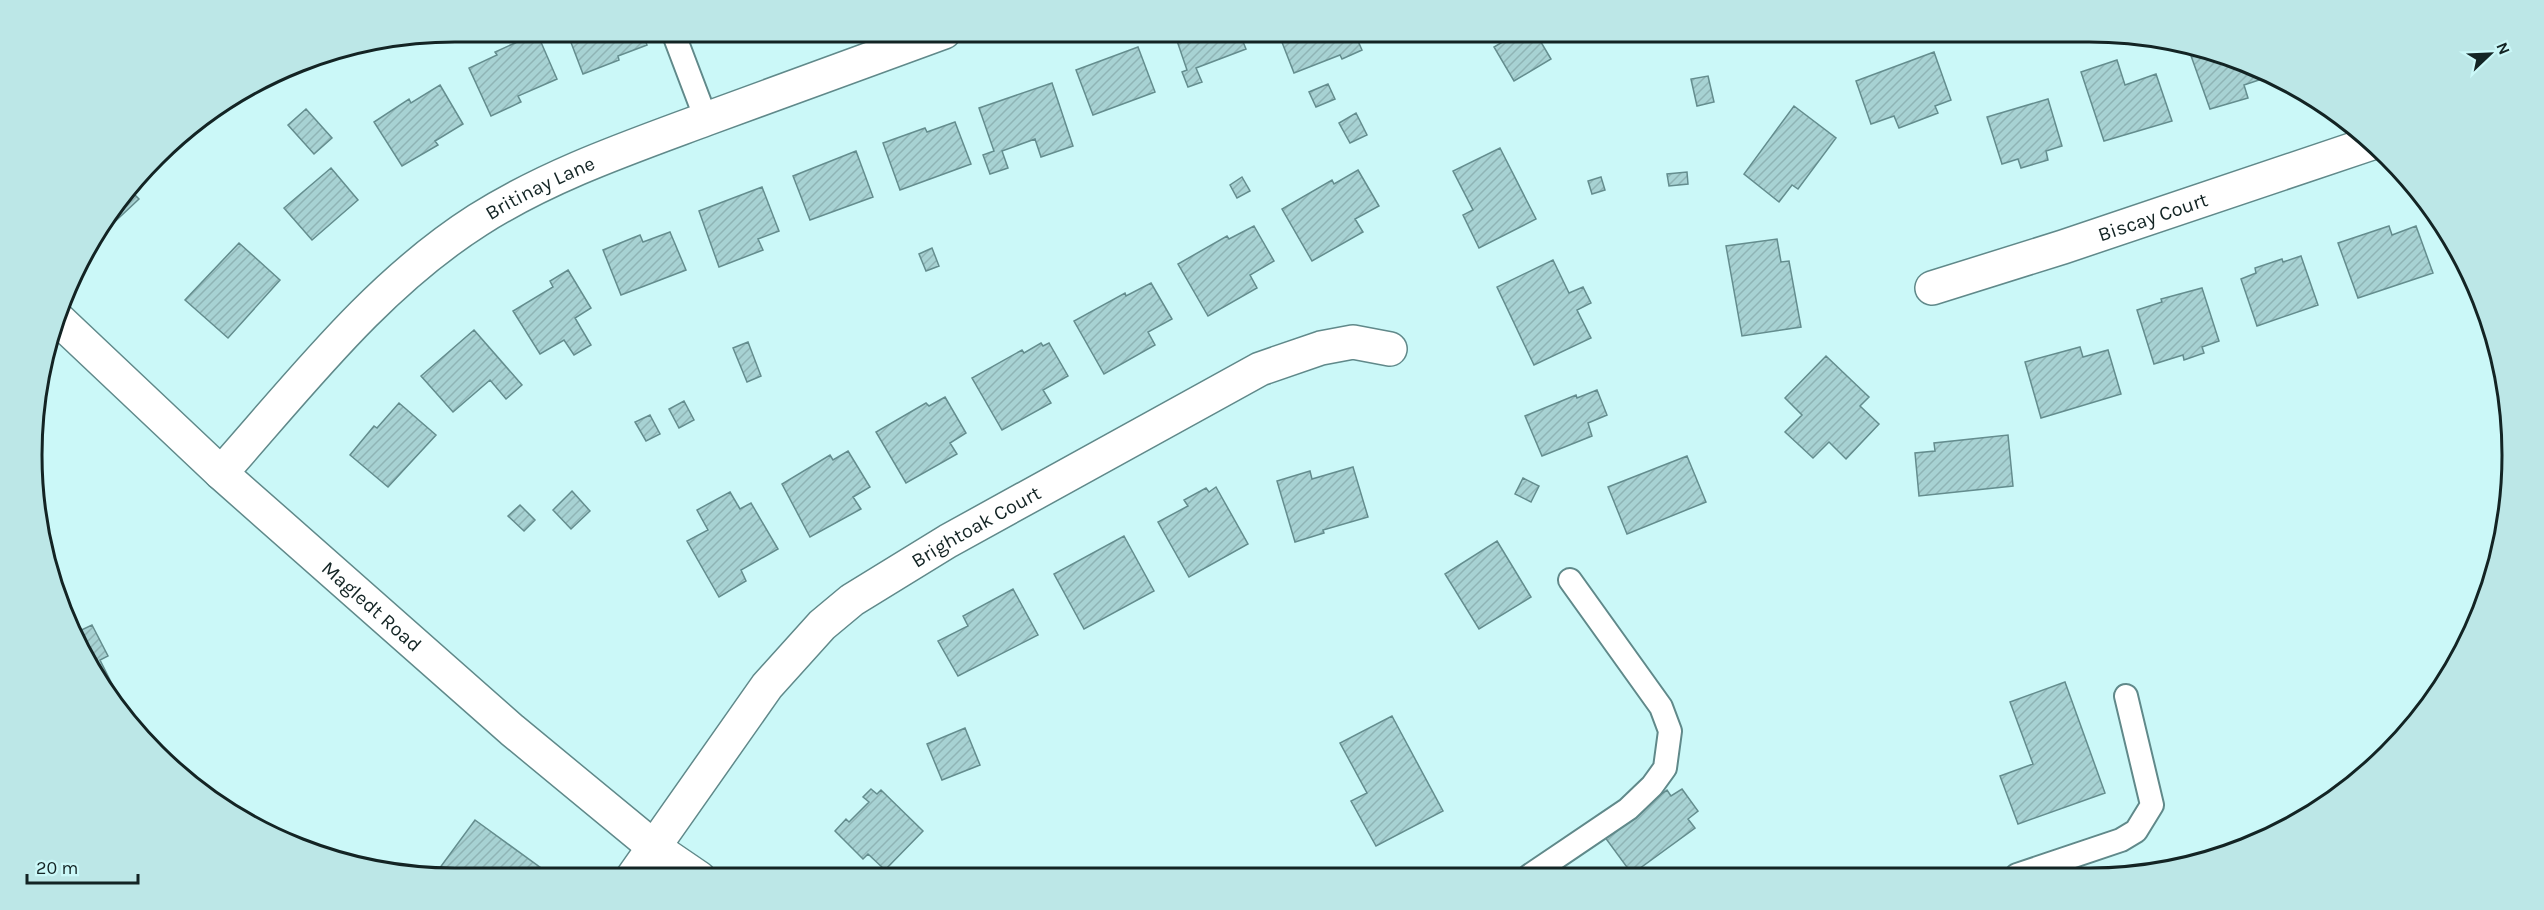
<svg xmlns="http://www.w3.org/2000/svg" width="2544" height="910" font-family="Karla,sans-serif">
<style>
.building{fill:url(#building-hatch);stroke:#648d8e;stroke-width:1.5}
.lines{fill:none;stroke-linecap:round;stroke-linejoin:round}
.lane-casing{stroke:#60898a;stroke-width:26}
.street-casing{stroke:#60898a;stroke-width:36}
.secondary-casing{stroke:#60898a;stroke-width:36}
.lane{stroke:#fff;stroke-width:22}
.street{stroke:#fff;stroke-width:33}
.secondary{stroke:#fff;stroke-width:33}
.labels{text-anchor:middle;stroke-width:4.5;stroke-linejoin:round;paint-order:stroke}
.street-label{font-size:20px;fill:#132424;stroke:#cbf8f8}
.rim{fill:none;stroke:#132424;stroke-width:3}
</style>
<defs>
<pattern id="building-hatch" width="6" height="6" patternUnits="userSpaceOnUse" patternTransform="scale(1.5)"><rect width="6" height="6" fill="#a7d2d3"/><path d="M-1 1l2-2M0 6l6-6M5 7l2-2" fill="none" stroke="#8fb4b5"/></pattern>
</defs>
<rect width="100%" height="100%" fill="#cbf8f8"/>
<path class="building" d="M567,32H642L647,45L618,56L619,60L583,74Z
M1174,32H1239L1246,49L1196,68L1202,82L1188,87L1182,72L1187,70Z
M1278,32H1354L1362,50L1342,59L1340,55L1294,73Z
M1519,32H1535L1551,59L1514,81L1494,47Z
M537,33L557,79L518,96L521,102L491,116L469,68L497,55L495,52Z
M1138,47L1155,92L1093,115L1076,70Z
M2204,48L2267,71L2268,77L2244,85L2248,98L2210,109L2190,53Z
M1934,52L1951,100L1935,106L1938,113L1899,128L1894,116L1871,124L1856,81Z
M2117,60L2125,85L2156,74L2172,121L2104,141L2081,72Z
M1708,76L1714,102L1697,106L1691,79Z
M1052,83L1073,146L1041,157L1035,139L1002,151L1008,168L990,174L983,155L994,151L979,108Z
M1328,84L1335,99L1316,107L1309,92Z
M440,85L463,124L435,141L438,145L402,166L374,122L409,99L411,103Z
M2048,99L2062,146L2046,151L2048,160L2021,168L2018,159L2002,164L1987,117Z
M1794,106L1836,138L1798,189L1792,185L1779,202L1744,174Z
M306,109L332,138L314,154L288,125Z
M1356,113L1367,135L1350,143L1339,123Z
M955,122L971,164L900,190L883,143L925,128L927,132Z
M1500,148L1536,219L1479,248L1463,215L1473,210L1453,171Z
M856,151L873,197L810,220L793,176Z
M331,168L358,200L312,240L284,208Z
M1358,170L1379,206L1355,219L1363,232L1312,261L1282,209L1332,180L1334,184Z
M1687,172L1688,184L1669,186L1667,174Z
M1242,177L1250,191L1237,198L1230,185Z
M1601,177L1605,190L1592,194L1588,181Z
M762,187L779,231L758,239L763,250L719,267L699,211Z
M128,188L139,199L105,231L101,227L119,197Z
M1254,226L1274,261L1250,275L1257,288L1208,316L1178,264L1227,236L1229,239Z
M2389,226L2392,235L2416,226L2433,273L2358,298L2338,243Z
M670,232L686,270L621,295L603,250L640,235L643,242Z
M1777,239L1781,262L1789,261L1801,327L1742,336L1726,246Z
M239,243L280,280L228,338L185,300Z
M932,248L939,266L926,271L919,254Z
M2301,256L2318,305L2257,326L2241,279L2256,273L2255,268L2282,259L2283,262Z
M1553,260L1569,293L1583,287L1591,303L1577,310L1591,338L1534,365L1497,287Z
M568,270L591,308L575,318L591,345L574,355L564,340L540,354L513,311L553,287L550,281Z
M1151,283L1172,319L1148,332L1155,345L1104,374L1074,321L1125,293L1126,296Z
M2202,288L2219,341L2202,347L2204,353L2184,360L2183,355L2154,364L2137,310L2162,302L2161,299Z
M474,330L522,385L506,399L490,380L453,412L421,376Z
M748,342L761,376L747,382L733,348Z
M1041,343L1043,346L1049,343L1068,376L1043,390L1051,403L1002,430L972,378L1022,350L1024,353Z
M2080,347L2083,357L2108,350L2121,394L2041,418L2025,362Z
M1826,356L1869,397L1860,406L1879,424L1846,459L1829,442L1813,458L1785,432L1802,415L1785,398Z
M1597,390L1607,415L1588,423L1592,436L1542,456L1525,416L1576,395L1577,398Z
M945,397L966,433L950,443L957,454L906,483L876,432L926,403L929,406Z
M684,401L694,420L679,428L669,409Z
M399,403L436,435L388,487L350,455L374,426L377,428Z
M650,415L660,434L646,441L635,422Z
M2008,435L2013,486L1919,496L1915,453L1935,451L1934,443Z
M848,451L870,487L853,497L861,509L810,537L782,484L830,455L833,460Z
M1687,456L1706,502L1627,534L1608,487Z
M1353,467L1368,517L1323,530L1324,533L1295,542L1277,481L1310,471L1312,479Z
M1523,478L1539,486L1531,502L1515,494Z
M1216,487L1248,544L1189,577L1158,522L1188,506L1184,500L1206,488L1209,492Z
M572,491L590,511L571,529L553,510Z
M730,492L740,509L751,503L778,549L741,570L746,581L719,597L687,541L708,530L697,510Z
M520,505L535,520L524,531L508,516Z
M1124,536L1154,591L1084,629L1054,574Z
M1497,541L1531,597L1479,629L1445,574Z
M1013,589L1038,635L958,676L938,641L968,626L963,616Z
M92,625L108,656L100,660L115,690L106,694L77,632Z
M2065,682L2105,793L2018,824L2000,776L2033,764L2010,702Z
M1392,716L1443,811L1376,846L1351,801L1367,793L1340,743Z
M965,728L980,765L942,780L927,744Z
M871,789L877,794L881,790L923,831L885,870L868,854L863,859L835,831L846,819L849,822L869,802L863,797Z
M1682,789L1698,811L1688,819L1695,828L1632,874L1604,836L1667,790L1671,796Z
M475,820L541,868L533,878H455L439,869Z"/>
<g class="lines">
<g class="lane-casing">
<path id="lane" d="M673,32L706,119
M2017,875L2121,840L2136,831L2152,805L2126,696
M1529,876L1628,809L1652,786L1665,768L1670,731L1661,707L1570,580"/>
</g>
<g class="street-casing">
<g id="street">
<path id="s1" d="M1932,288L2063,247L2372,143"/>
<path id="s2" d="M221,473C301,383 376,285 478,220C549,175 628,148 706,119C785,90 865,61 944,32"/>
<path id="s3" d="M632,878L767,686L822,625L852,600L948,541L1260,369L1321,348L1353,342L1390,349"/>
</g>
</g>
<g class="secondary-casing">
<g id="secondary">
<path id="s4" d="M59,320L221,473L512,730L655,848L699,878"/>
</g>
</g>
<use href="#lane" class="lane"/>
<use href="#street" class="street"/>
<use href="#secondary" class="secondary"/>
</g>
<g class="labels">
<g class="street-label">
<text dy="7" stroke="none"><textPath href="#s2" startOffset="432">Britinay Lane</textPath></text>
<text dy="7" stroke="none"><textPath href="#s1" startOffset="232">Biscay Court</textPath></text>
<text dy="7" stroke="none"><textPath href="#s3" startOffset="500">Brightoak Court</textPath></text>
<text dy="7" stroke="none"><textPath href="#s4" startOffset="424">Magledt Road</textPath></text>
</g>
</g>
<path d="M0 0H2544V910H0ZM455 42H2089A413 413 0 0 1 2502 455V455A413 413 0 0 1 2089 868H455A413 413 0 0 1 42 455V455A413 413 0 0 1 455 42Z" fill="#bce7e7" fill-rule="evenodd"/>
<path class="rim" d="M455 42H2089A413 413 0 0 1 2502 455V455A413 413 0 0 1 2089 868H455A413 413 0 0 1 42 455V455A413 413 0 0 1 455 42Z"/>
<g transform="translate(2490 54) rotate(67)" stroke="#cbf8f8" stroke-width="4.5" paint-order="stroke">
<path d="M0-4.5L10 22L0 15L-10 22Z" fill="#132424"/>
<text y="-9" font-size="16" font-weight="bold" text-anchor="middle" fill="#132424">N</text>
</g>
<path d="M27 874v9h111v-9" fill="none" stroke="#132424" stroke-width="3"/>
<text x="36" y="874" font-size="18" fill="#132424" stroke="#cbf8f8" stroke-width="4.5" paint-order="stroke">20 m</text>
</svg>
